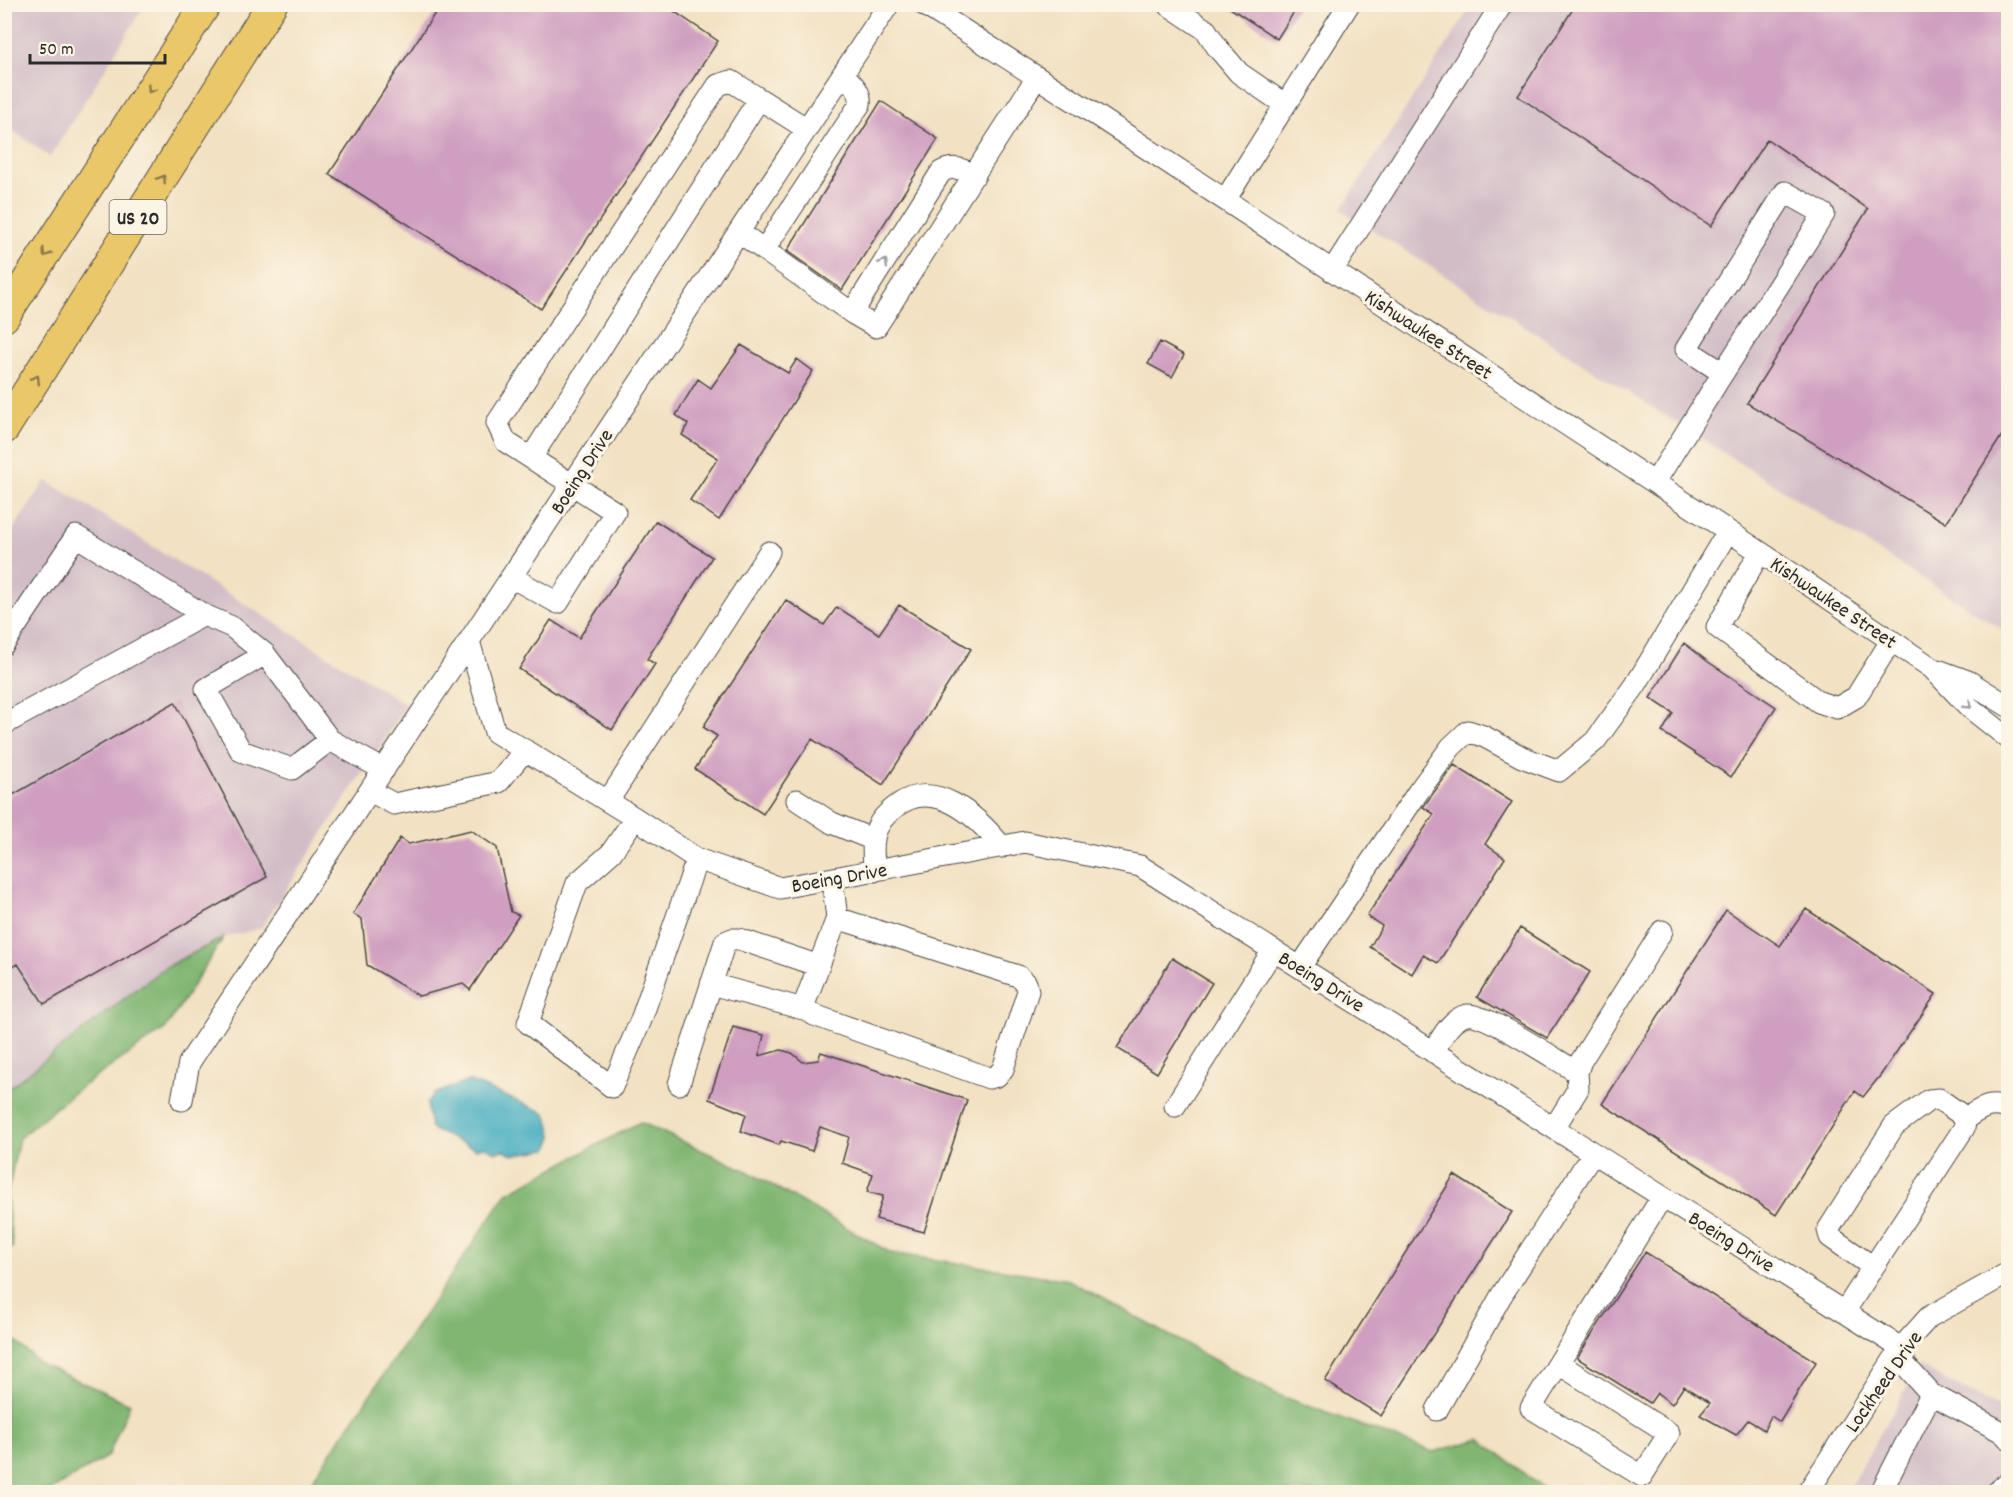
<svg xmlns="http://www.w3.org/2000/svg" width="2013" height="1497" font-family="Dekko,sans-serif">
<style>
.industrial{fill:#d2bdc7}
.forest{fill:#80b672;stroke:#56704e;stroke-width:1.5}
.water{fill:#40abc0;stroke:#366b76;stroke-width:1.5}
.building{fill:#cf9ec0}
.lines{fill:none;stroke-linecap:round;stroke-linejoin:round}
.minor-casing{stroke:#494642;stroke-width:23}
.highway-casing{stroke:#494642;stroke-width:32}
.minor{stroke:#fff;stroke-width:21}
.highway{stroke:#eac769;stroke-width:30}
.oneway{stroke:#8a794a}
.oneway2{stroke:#a0a0a0}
.labels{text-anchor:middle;stroke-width:6;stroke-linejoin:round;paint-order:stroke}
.shield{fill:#fcf5e5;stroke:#6a6863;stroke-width:1.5}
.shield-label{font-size:20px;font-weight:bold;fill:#2b2b2b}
.street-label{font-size:21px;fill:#2b2b2b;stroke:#fcf5e5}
</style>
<rect width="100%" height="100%" fill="#fcf5e5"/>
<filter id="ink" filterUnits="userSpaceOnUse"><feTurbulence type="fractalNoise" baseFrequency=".0167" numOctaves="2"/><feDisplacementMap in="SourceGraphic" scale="12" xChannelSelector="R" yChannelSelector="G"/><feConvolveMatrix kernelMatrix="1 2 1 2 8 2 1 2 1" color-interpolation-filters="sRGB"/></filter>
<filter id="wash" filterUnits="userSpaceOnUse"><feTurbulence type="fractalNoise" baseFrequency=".008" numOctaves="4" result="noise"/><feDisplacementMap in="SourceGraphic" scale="24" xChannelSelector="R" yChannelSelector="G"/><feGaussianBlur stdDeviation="1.35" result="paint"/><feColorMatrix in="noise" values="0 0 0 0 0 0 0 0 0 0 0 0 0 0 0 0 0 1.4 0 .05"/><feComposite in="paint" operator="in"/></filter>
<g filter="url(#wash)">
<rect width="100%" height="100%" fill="#f2e1c2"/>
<path class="industrial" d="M5,4L145,5L50,157L8,127L5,131Z
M1472,5H2008V633L1341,210Z
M46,480L407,705L261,928L223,938L164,968L5,1091V542Z
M1919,1366L2008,1412V1492H1847Z"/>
<path class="forest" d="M223,938L166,1028L76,1091L19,1138L7,1197L13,1247L5,1253V1091L164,968Z
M640,1122L747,1171L891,1253L1069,1280L1276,1394L1433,1452L1480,1439L1543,1488L1544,1492H304L507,1193Z
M5,1331L39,1363L130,1404L108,1456L48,1492H5Z"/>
<path class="water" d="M469,1081L546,1113L553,1137L548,1149L512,1155L505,1150L496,1152L485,1147L476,1149L431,1129L427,1103L434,1094Z"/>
<g id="blocks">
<path class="building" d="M441,4H663L718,41L541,309L329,174Z
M1224,4H1299L1277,39Z
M1576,4H2008V426L1946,523L1747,403L1868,209L1767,139L1711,226L1518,96Z
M881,101L938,139L842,290L787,251Z
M1160,342L1184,355L1172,377L1148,364Z
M741,345L788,373L797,359L813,371L719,520L690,500L718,458L682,435L688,424L676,415L698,379L711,388Z
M656,521L712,557L647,659L655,664L612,730L519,669L551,620L579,638Z
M786,600L824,625L837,607L879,634L899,605L971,649L883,785L812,739L763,814L695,769L717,736L703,727Z
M1684,643L1707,661L1776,707L1731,777L1662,732L1673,713L1650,698Z
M175,702L267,877L44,1004L18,964L4,971V800Z
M1454,765L1512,802L1485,844L1505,858L1438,963L1423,955L1412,974L1370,947L1382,926L1367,916L1434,814L1423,807Z
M471,830L497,848L511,912L519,915L470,990L463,984L419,996L367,965L362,919L353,914L400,838L409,844Z
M1806,909L1936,994L1880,1076L1863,1097L1855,1091L1776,1215L1602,1104L1726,910L1780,946Z
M1520,928L1590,972L1547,1038L1477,997Z
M1172,958L1212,983L1157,1073L1117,1048Z
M733,1027L764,1035L759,1056L781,1050L792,1053L803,1062L818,1060L821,1052L967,1100L924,1232L876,1219L883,1196L867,1192L873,1174L842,1163L849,1137L820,1127L812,1151L781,1141L779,1145L741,1131L746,1114L709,1099Z
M1454,1175L1512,1212L1381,1416L1325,1381Z
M1645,1252L1816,1362L1780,1422L1771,1416L1764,1430L1748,1420L1736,1435L1700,1415L1710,1403L1684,1386L1672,1404L1657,1393L1650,1403L1577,1358Z"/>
</g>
</g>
<g filter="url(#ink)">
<use href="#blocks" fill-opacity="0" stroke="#494642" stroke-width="1.5"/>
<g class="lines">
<g class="minor-casing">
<path id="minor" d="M889,4L469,641L495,732L635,818L697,859L780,888L1025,842L1140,866L1901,1348L1905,1365L1931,1394L2002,1432L2008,1438
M923,4L1096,115L1760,552L1932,668L1969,707L2008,738
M1167,4L1206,30L1217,47L1239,73L1284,104
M1225,200L1349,4
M739,232L852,313L876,327L1037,77
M764,250L860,104C862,91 851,83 843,74
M1332,271L1502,4
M852,313L941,172C954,165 962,169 975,175
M531,458L759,99
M1655,482L1723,373L1686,349L1785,192L1824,214L1723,373
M1760,552L1717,627L1819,702L1837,708L1856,697L1891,641
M511,577L558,603L615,512L506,442L497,423L718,85L731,81L807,129
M4,644L76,536L204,615L232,627L265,654L330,740L384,770
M265,654L206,689L241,751L292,769L330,740
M1938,670L1968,681L2008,706
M4,717L8,722L204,615
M370,791L394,804L499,782L525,750
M797,800L832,823L874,840
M608,801L769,552
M635,818L611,853L577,883L528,1023L612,1087L641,1020L697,859
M874,871C874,860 872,848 874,838C877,824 883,817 894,808C933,775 977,816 1002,847
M832,879L837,918L805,1002L807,1010L814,1015L989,1078L997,1076L1003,1069L1028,991L1026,983L1018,976L837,918
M1300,967L1418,792L1451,747L1468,731L1483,736L1522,757L1559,771L1595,741L1635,686L1728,531
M711,984L807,1010
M1433,1052C1441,1039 1451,1018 1467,1015C1485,1012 1558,1061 1577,1072
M679,1084L725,942L732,939H739L819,966
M182,1100L189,1063L469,641
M1175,1106L1273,950
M1966,1118C1982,1108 1989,1102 2008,1108
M1554,1128L1578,1089L1577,1072L1581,1061L1662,931
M1844,1312L1964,1128L1966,1118L1939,1099L1929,1100L1894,1126L1828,1230L1830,1237L1873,1267
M1559,1364L1669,1433L1642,1476L1531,1408L1662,1197
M1437,1410L1501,1296L1593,1153
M1808,1492L1901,1348L1929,1317L2008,1273
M1881,1492L1931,1394
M1997,1492L2008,1482"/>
</g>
<g class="highway-casing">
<path id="highway" d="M4,317L206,4
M4,429L272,4"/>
</g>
<use href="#minor" class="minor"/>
<use href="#highway" class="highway"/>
</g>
<defs><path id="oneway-chevron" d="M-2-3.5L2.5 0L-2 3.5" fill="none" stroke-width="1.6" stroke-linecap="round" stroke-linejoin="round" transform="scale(1.5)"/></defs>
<g class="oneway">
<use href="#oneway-chevron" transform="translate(151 89) rotate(123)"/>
<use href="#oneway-chevron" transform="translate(162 179) rotate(-58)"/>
<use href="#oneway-chevron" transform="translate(46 253) rotate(123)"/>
<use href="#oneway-chevron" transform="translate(36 379) rotate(-58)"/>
</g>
<g class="oneway2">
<use href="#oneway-chevron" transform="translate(884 263) rotate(-58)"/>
<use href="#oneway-chevron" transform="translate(1968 705) rotate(43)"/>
</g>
</g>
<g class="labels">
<rect class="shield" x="109.5" y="200" width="57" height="34" rx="4.5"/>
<g class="shield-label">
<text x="138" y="224">US 20</text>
</g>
<g class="street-label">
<text transform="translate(1429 334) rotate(33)" y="7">Kishwaukee Street</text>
<text transform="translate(581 471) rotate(-57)" y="7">Boeing Drive</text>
<text transform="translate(1834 602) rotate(34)" y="7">Kishwaukee Street</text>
<text transform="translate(839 877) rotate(-10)" y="7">Boeing Drive</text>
<text transform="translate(1322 981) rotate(32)" y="7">Boeing Drive</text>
<text transform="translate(1732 1241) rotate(32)" y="7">Boeing Drive</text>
<text transform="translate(1883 1381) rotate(-55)" y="7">Lockheed Drive</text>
</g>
</g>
<rect width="2013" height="1497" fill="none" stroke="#fcf5e5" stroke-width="24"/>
<path d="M30 54v9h135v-9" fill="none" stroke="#2b2b2b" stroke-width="3"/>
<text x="39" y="54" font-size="18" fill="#2b2b2b" stroke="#fcf5e5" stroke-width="4.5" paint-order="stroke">50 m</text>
</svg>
